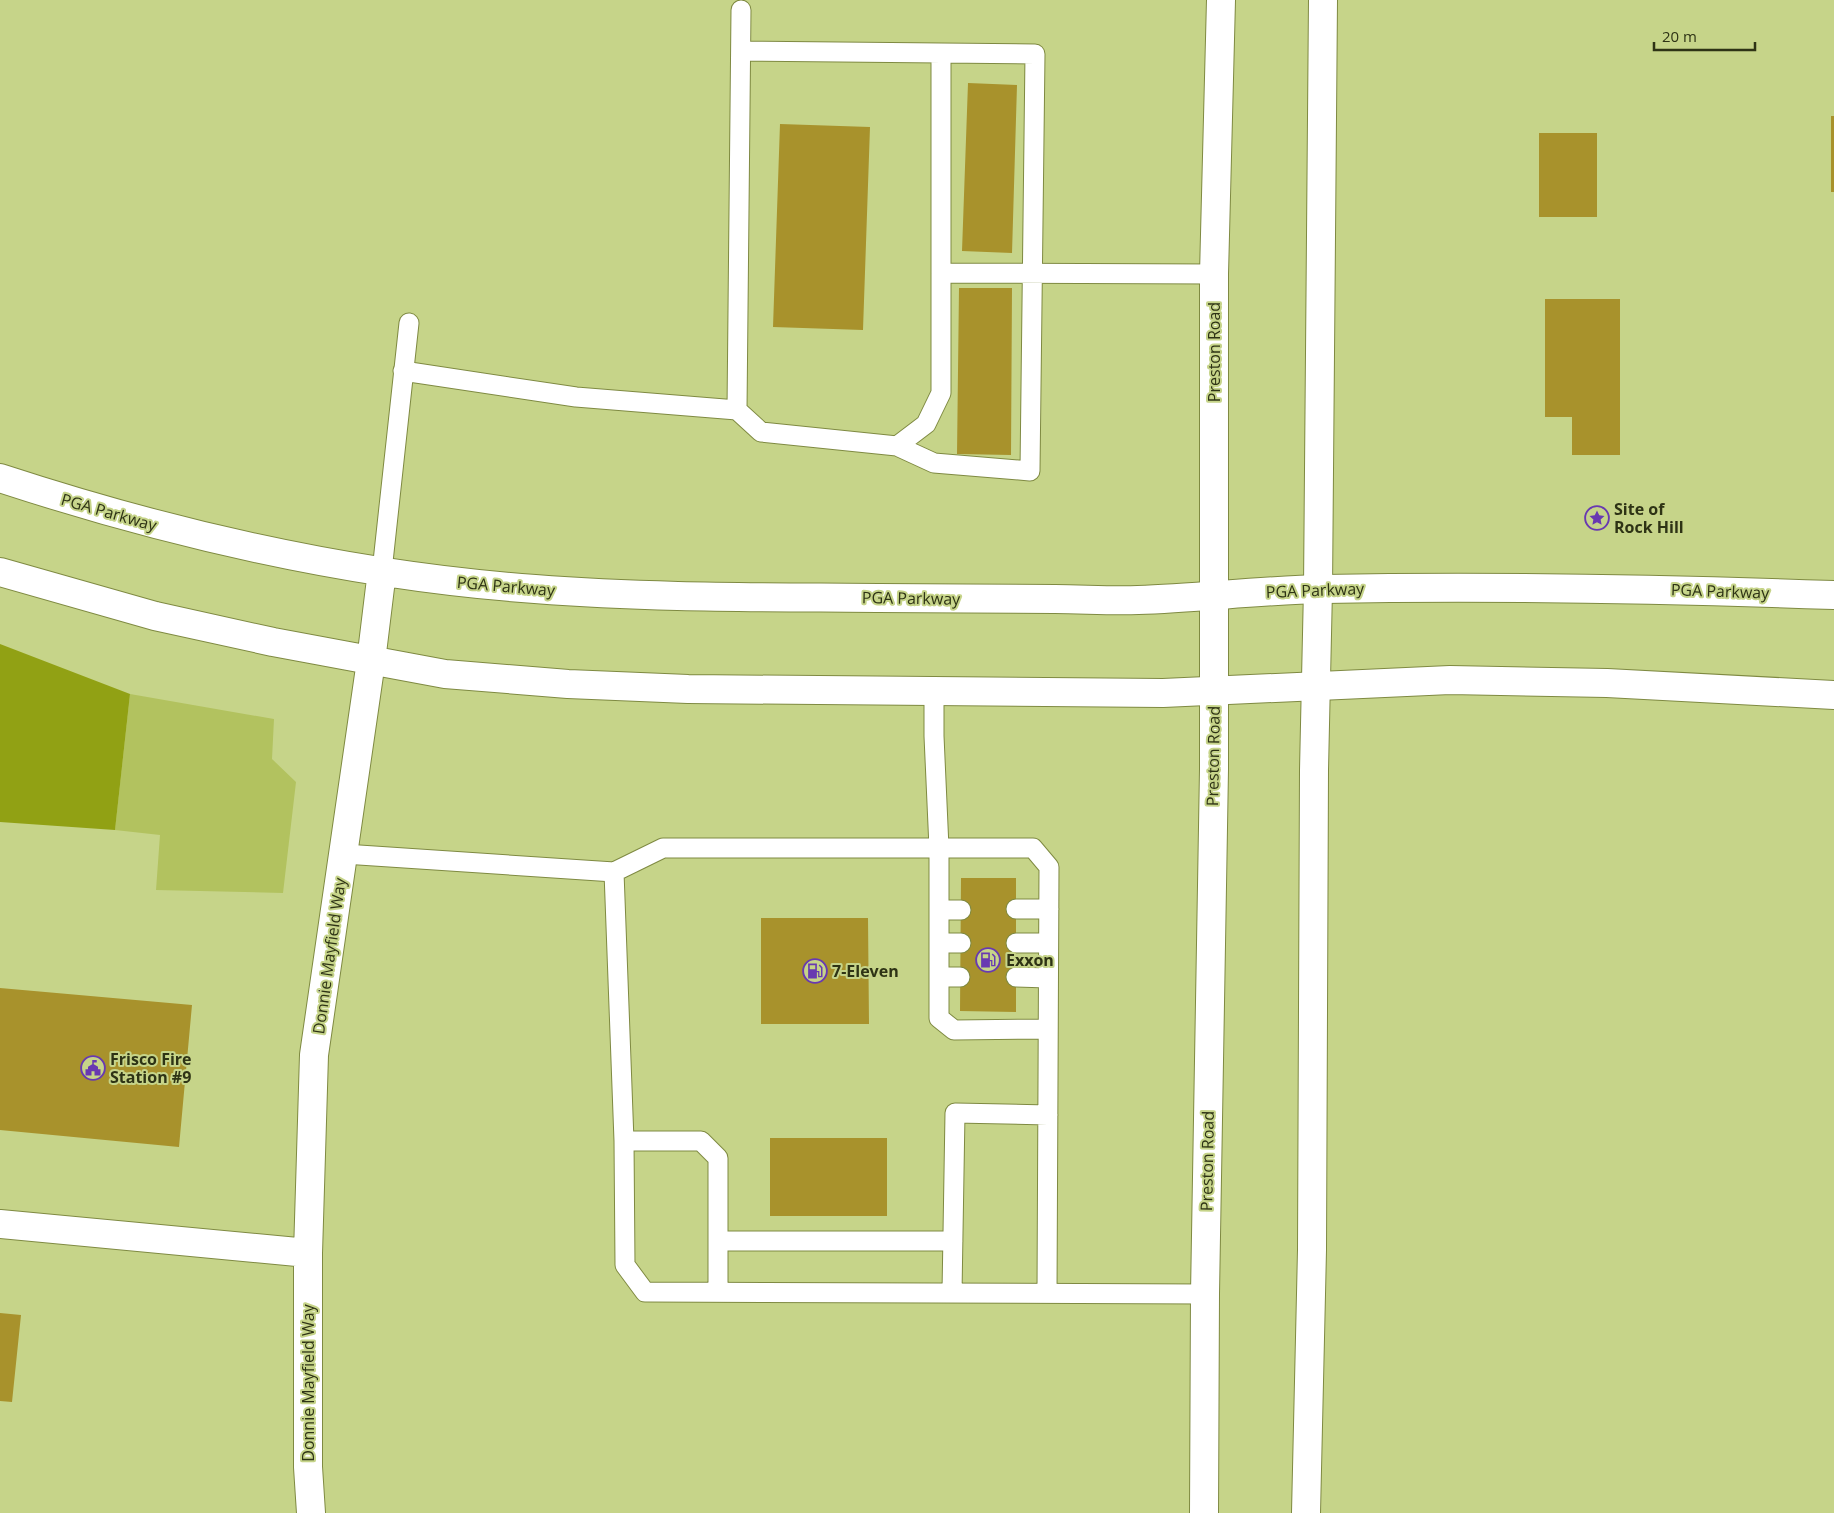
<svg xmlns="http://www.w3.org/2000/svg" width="1834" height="1513" font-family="'Open Sans',sans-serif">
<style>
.green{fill:#b2c25f}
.forest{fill:#91a114}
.building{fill:#a8922c}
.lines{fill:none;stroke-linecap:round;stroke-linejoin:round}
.service-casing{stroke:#7f8a42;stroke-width:21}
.minor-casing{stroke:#7f8a42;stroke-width:30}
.secondary-casing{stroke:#7f8a42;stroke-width:30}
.primary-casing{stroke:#7f8a42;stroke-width:30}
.service{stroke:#fff;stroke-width:19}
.minor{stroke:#fff;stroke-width:28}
.secondary{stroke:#fff;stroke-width:28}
.primary{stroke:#fff;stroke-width:28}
.labels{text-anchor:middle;stroke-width:4;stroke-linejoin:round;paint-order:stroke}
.street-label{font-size:16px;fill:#2e3315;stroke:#c6d489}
.poi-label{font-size:16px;font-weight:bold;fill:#2e3315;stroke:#c6d489;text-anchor:start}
</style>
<rect width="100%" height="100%" fill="#c6d489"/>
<path class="green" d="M130,694L274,719L272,759L296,782L283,893L156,890L160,835L115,830Z"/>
<path class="forest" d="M0,644L130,694L115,830L0,822Z"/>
<path class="building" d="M968,83L1017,85L1012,253L962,251Z
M1831,116H1834V192H1831Z
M780,124L870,127L863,330L773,327Z
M1539,133H1597V217H1539Z
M959,288H1012L1011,455L957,454Z
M1545,299H1620V455H1572V417H1545Z
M961,878H1016V1012L960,1011Z
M761,918H868L869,1024H761Z
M0,988L192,1005L179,1147L0,1130Z
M770,1138H887V1216H770Z
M0,1313L21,1315L12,1402L0,1401Z"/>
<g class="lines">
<g class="service-casing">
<path id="service" d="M741,51L1035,54L1030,471L934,463L897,446
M941,273L1214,274
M403,371L576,397L737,410L761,432L897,446L926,424L941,393V53
M737,410L741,10
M382,571L409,323
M934,691V736L939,848V1018L954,1030L1048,1029
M344,854L614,872L624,1141L625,1265L645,1292L1205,1294
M614,872L663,848H1033L1049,867L1047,1293
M1016,909H1049
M939,910H961
M939,943H961
M1016,943H1048
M939,977H960
M1016,977L1048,978
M624,1141H701L718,1158V1292
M718,1241H953
M952,1293L955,1113L1048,1115"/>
</g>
<g class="minor-casing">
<path id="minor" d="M0,1224L308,1253
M311,1513L308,1467V1253L314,1055L371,661"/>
</g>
<g class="secondary-casing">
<path id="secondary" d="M0,478C174,535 352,576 535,589C649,598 764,597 878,598C937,598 996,599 1055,599C1082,599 1110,601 1138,600C1200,598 1262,590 1324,589C1494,586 1664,589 1834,595
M0,572L155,616L273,642L445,674L568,684L688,689L1163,693L1450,680L1607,683L1834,695
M371,661L382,571"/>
</g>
<g class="primary-casing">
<path id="primary" d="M1204,1513L1205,1294L1214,769V274L1221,0
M1306,1513L1312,1250L1314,770L1318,589L1323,0"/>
</g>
<use href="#service" class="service"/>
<use href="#minor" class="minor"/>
<use href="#secondary" class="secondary"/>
<use href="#primary" class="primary"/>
</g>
<defs>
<g id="sight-ring" transform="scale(1.25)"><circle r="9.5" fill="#c6d489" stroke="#6839b1" stroke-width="1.5"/><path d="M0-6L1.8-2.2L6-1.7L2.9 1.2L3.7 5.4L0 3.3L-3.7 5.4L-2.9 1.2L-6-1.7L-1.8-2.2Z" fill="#6839b1"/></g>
<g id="fuel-ring" transform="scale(1.25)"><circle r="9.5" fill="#c6d489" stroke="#6839b1" stroke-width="1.5"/><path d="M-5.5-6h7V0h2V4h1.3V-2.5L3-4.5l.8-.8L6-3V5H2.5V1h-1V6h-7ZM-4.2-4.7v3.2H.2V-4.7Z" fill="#6839b1"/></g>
<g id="civic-ring" transform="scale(1.25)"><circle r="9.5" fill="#c6d489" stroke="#6839b1" stroke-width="1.5"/><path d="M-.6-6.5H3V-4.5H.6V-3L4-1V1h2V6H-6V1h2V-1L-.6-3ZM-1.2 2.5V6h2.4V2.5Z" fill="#6839b1"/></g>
</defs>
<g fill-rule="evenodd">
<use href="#sight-ring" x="1597" y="518"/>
<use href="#fuel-ring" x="988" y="960"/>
<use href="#fuel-ring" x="815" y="971"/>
<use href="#civic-ring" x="93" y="1068"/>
</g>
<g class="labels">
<g class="street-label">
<text transform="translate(1214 352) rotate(-90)" y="6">Preston Road</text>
<text transform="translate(109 512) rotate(16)" y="6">PGA Parkway</text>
<text transform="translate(506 586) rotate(5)" y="6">PGA Parkway</text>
<text transform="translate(1315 590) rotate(-2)" y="6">PGA Parkway</text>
<text transform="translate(1720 591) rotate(2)" y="6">PGA Parkway</text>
<text transform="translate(911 598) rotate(1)" y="6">PGA Parkway</text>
<text transform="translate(1213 756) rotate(-89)" y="6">Preston Road</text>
<text transform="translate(329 956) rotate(-82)" y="6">Donnie Mayfield Way</text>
<text transform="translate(1207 1161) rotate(-89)" y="6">Preston Road</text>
<text transform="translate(308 1383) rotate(-90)" y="6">Donnie Mayfield Way</text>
</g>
<g class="poi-label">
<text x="1614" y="515">Site of<tspan x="1614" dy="18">Rock Hill</tspan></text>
<text x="1006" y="966">Exxon</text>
<text x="832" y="977">7-Eleven</text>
<text x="110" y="1065">Frisco Fire<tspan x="110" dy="18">Station #9</tspan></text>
</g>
</g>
<path d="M1654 42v8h101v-8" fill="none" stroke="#2e3315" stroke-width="2.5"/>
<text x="1662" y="42" font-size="15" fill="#2e3315" stroke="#c6d489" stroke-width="4" paint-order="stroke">20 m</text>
</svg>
